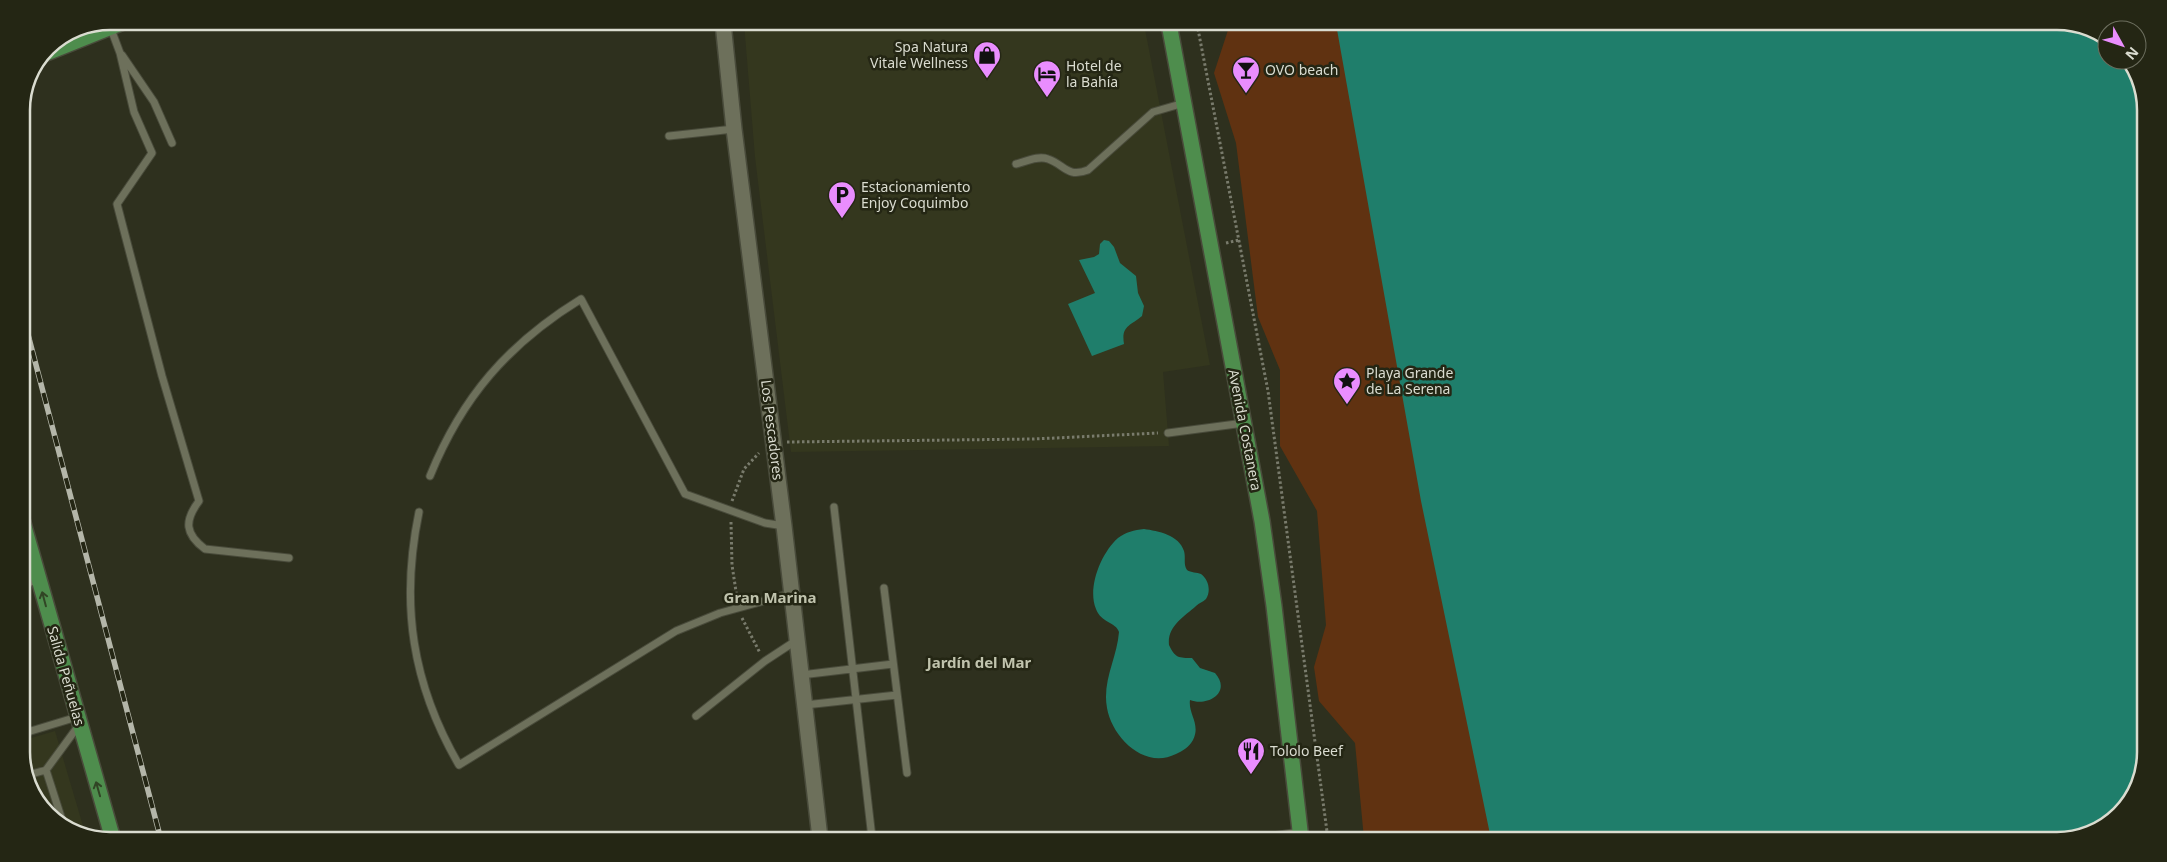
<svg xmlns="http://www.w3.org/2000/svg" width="2167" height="862" font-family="'Noto Sans',sans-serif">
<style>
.built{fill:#34371e}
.green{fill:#603211}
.water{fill:#1f7e6b}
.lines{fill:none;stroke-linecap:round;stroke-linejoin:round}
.service-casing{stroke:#494b3b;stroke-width:9}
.minor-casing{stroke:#494b3b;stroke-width:16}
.tertiary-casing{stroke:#494b3b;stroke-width:18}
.primary-casing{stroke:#494b3b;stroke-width:18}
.path{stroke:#797b6c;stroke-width:3;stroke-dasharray:2.5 2.5;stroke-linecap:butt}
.service{stroke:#6d705b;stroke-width:7}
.minor{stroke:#6d705b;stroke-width:14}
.tertiary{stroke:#6d705b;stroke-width:15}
.primary{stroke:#4e8d4d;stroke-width:15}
.rail-casing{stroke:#b4b6a9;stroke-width:5.5}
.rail{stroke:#242614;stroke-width:4;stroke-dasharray:11;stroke-linecap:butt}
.oneway{stroke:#314525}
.labels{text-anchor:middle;stroke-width:5;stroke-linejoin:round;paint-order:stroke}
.poi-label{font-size:14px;fill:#dadcd0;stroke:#242614;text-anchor:start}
.street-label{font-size:14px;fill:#dadcd0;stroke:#242614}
.neighbourhood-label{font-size:15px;font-weight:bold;fill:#c0c3ad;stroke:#242614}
.rim{fill:none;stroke:#dadcd0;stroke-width:2.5}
</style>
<rect width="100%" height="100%" fill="#2e301e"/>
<path class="built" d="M744,23L1144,24L1210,365L1163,372L1169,446L791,452L755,157Z
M55,731L86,836H81L39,806L21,758V741Z"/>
<path class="green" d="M1230,24L1469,25L1617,840L1364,839L1355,743L1319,701L1314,667L1326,625L1317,511L1280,446V370L1258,317L1236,143L1214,73Z"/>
<path class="water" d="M1336,24L2086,26L2107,41V60H2129L2146,104L2141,781L2106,826L2057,841L1491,839L1421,501Z
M1104,240L1109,241L1114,247L1120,263L1136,276L1138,293L1144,306L1142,316C1130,326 1121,326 1124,344L1092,356L1068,304L1095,293L1079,260L1094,257L1099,254L1100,244Z
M1144,529C1158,531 1179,535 1184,551C1186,558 1183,564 1187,570C1191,573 1197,572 1201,574C1209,580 1211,591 1206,599C1203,602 1199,603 1196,606C1184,617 1167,626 1169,645C1175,658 1179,658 1192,658L1200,668L1215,673C1232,692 1208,707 1190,700C1188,714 1201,724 1193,740C1189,747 1183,751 1176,754C1144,770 1112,737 1107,708C1102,681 1117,658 1119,632C1116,622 1101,623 1096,609C1087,588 1101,553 1118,538C1126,532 1134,530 1144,529Z"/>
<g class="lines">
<g class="service-casing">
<path id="service" d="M111,29L120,53L134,112L152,153L117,204L162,376L199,501C184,521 185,534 205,549L289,558
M122,55L154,102L172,143
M669,136L734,129
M1016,164C1025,162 1038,155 1048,159C1065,165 1067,178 1088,170L1153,112L1184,103
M1168,433L1244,423
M430,476C462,397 508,344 581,299L685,494L765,523L784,526
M834,507L872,838
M419,512C400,604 412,684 459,765L676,631L720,613L792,593
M884,588L907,773
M801,675L893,664
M805,705L897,695
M696,716L765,661L797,640
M21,734L77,717
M28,775L46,770
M63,823L46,770L79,725
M1252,839L1300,832"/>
</g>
<g class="minor-casing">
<path id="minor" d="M21,580L38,577"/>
</g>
<g class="tertiary-casing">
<path id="tertiary" d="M723,23L734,129L784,526L820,838"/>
</g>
<g class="primary-casing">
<path id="primary" d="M1169,24L1262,521L1274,606L1301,839
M44,54L126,21
M21,516L112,836"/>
</g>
<path class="path" d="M1197,24L1268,391L1328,839
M140,28L158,21
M1226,243L1239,240
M787,442L1034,439L1158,433
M732,501L744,469L759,453
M731,522L732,565L737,598
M742,618L760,653"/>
<use href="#service" class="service"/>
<use href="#minor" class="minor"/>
<use href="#tertiary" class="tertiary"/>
<use href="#primary" class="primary"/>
<g class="rail-casing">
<path id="rail" d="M21,308L160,836"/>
</g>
<use href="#rail" class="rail"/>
</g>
<defs><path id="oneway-shaft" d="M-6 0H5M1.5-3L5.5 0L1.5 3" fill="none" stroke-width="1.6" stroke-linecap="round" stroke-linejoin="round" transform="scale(1.25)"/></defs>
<g class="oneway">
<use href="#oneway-shaft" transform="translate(44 599) rotate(-105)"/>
<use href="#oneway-shaft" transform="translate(98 789) rotate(-106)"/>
</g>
<defs>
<g id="shop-pin" transform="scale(1.4375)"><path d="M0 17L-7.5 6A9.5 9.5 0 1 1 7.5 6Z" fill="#e98dfe" stroke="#242614"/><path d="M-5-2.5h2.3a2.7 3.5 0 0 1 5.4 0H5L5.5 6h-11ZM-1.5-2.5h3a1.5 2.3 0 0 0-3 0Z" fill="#111"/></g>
<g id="bar-pin" transform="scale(1.4375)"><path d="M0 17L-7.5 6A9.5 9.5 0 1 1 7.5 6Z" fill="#e98dfe" stroke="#242614"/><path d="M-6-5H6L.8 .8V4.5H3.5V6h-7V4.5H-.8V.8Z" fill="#111"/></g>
<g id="hotel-pin" transform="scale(1.4375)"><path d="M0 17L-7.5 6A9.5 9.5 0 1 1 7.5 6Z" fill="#e98dfe" stroke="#242614"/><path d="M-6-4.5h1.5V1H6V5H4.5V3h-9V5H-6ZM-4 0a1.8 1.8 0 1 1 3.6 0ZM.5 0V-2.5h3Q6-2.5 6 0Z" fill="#111"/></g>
<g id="parking-pin" transform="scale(1.4375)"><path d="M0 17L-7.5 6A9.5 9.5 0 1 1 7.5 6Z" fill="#e98dfe" stroke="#242614"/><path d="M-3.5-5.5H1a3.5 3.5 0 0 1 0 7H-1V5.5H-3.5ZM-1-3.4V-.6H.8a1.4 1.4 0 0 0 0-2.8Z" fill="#111"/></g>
<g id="sight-pin" transform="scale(1.4375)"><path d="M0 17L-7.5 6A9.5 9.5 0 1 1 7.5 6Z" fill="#e98dfe" stroke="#242614"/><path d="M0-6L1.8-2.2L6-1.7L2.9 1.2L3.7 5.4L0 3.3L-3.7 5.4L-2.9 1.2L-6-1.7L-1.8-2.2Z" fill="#111"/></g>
<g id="restaurant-pin" transform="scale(1.4375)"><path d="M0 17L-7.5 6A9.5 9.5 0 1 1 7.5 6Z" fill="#e98dfe" stroke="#242614"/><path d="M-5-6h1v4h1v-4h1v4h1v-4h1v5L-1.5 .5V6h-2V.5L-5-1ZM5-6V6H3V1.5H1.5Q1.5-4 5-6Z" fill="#111"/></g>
</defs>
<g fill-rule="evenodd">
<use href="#shop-pin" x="987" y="55"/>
<use href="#bar-pin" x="1246" y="70"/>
<use href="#hotel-pin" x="1047" y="74"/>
<use href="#parking-pin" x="842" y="195"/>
<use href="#sight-pin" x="1347" y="381"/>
<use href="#restaurant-pin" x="1251" y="751"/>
</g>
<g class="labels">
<g class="poi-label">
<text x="968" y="52" text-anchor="end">Spa Natura<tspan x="968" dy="16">Vitale Wellness</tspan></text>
<text x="1066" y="71">Hotel de<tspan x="1066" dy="16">la Bahía</tspan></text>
<text x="1265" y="75">OVO beach</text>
<text x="861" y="192">Estacionamiento<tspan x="861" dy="16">Enjoy Coquimbo</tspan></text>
<text x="1366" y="378">Playa Grande<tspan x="1366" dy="16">de La Serena</tspan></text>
<text x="1270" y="756">Tololo Beef</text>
</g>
<g class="street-label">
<text transform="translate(772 430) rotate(83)" y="5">Los Pescadores</text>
<text transform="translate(1245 430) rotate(79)" y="5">Avenida Costanera</text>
<text transform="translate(66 676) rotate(74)" y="5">Salida Peñuelas</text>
</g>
<g class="neighbourhood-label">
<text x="770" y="603">Gran Marina</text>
<text x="979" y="668">Jardín del Mar</text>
</g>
</g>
<path d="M0 0H2167V862H0ZM110 30H2057A80 80 0 0 1 2137 110V752A80 80 0 0 1 2057 832H110A80 80 0 0 1 30 752V110A80 80 0 0 1 110 30Z" fill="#242614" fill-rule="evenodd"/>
<path class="rim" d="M110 30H2057A80 80 0 0 1 2137 110V752A80 80 0 0 1 2057 832H110A80 80 0 0 1 30 752V110A80 80 0 0 1 110 30Z"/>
<g transform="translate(2122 45) rotate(130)"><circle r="24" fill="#242614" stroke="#6d6f5f"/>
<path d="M0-4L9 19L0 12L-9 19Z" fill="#e98dfe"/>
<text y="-8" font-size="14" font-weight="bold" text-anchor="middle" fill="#dadcd0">N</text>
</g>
</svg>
